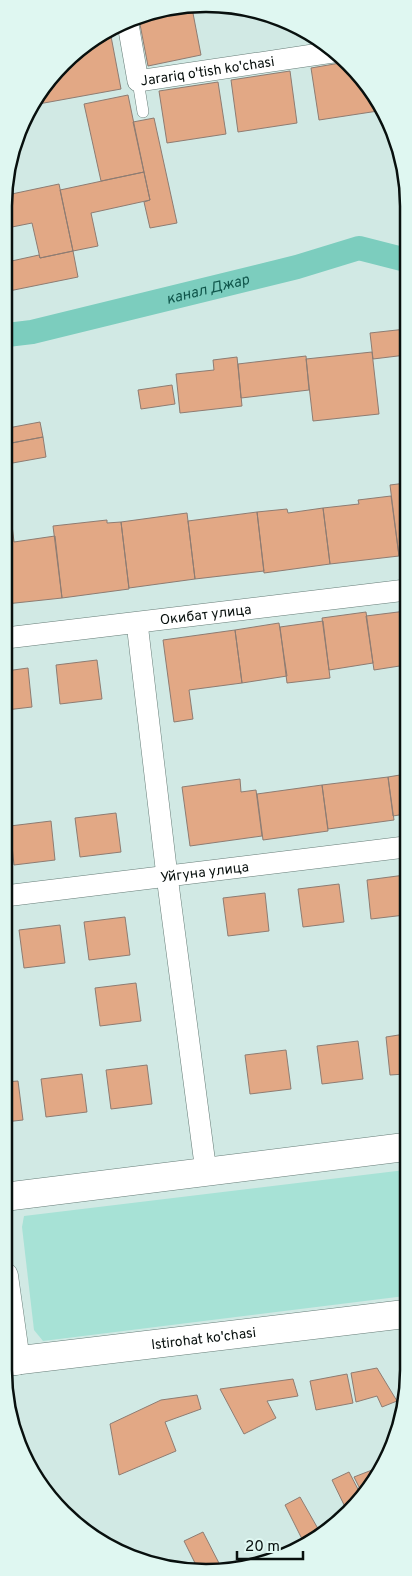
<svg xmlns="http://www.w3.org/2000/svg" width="412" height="1576" font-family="Overpass,sans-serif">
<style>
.green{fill:#a7e2d6}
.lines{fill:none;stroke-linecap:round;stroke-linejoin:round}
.canal{stroke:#7ccdbe;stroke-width:24}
.building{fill:#e2a885;stroke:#8e7c72}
.lane-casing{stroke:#677d78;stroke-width:12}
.street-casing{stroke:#677d78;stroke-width:22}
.secondary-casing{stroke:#677d78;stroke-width:29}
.lane{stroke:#fff;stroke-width:11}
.street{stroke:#fff;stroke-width:21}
.secondary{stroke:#fff;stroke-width:28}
.labels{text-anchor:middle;stroke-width:4;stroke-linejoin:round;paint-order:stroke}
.street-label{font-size:14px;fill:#08100e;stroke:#dff7f1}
.water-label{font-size:15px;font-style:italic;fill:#10564b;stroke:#dff7f1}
.rim{fill:none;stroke:#08100e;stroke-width:2.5}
</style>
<rect width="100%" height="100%" fill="#d1e9e4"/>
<path class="green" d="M405,1170V1296L43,1341L34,1330L22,1227L24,1216Z"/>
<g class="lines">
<path class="canal" id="s1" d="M7,335L32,332L297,267L359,248L406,260"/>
</g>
<path class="building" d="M192,8L201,55L148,66L139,19L145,16Z
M110,31L121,89L33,105L38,94L93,38Z
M346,62L358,72L376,100L378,111L319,120L311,68Z
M290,71L297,123L238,132L231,80Z
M218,82L226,134L167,143L159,91Z
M128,95L144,172L101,181L84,104Z
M154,118L177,223L150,228L144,202L150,200L133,122Z
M144,172L150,200L91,213L98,246L73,251L60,190Z
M59,184L73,251L40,258L32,223L7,228V195Z
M73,251L78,277L9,291L7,282V262L39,255L40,258Z
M406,329V355L373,359L370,333Z
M372,352L379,414L313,421L306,359Z
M306,356L309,390L241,398L238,364Z
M237,357L242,406L180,413L176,374L214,370L213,360Z
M172,385L175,404L141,409L138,390Z
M40,422L43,437L11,443L8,428Z
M43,437L46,457L7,464V444Z
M406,483V555L399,556L390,485Z
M391,496L399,556L330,564L323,508L359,504L358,500Z
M7,499H9L14,542L55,536L62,598L6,604Z
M323,508L330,564L264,573L257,512L287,509L288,513Z
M257,512L264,571L195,579L188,521Z
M187,513L195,579L129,588L121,522Z
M107,520V523L121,522L129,589L62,598L53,526Z
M406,611V665L374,670L366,616Z
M366,612L373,663L329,670L322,618Z
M323,621L330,678L287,683L280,627Z
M279,623L287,676L242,683L235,630Z
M235,630L242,683L189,690L193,719L174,722L163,640Z
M97,660L102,699L60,704L56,665Z
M28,668L32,707L6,710V671Z
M406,774L405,814L393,816L388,777Z
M388,777L394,820L328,829L322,785Z
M240,779L241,792L256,790L262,836L190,846L182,787Z
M322,785L328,831L263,840L257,794Z
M116,813L121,852L80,857L75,818Z
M51,821L55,860L14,865L10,826Z
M405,875V915L371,919L367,880Z
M339,884L344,922L303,927L298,889Z
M265,893L269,931L228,936L223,898Z
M125,917L130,955L89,960L84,922Z
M60,925L65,963L24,968L19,930Z
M136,983L141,1021L100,1026L95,988Z
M405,1034V1074L390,1075L386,1037Z
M358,1041L363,1079L322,1084L317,1046Z
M286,1050L291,1089L250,1094L245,1055Z
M147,1065L152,1104L111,1109L106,1070Z
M82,1074L87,1112L46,1117L41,1079Z
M18,1081L23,1120L5,1122V1082Z
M377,1368L397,1401L382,1407L377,1396L356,1402L351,1373Z
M347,1374L353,1403L316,1410L310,1381Z
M293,1379L298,1396L267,1401L276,1418L244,1434L220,1389Z
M197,1395L201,1409L165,1422L176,1451L119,1475L110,1424L161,1400Z
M404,1401V1409L403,1413L398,1404Z
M372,1470L376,1477L362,1493L354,1477Z
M349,1472L361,1495L347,1511L332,1480Z
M300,1497L321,1534L304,1543L285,1505Z
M203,1532L222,1569L199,1571L184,1541Z
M298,1543L299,1545L266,1561L265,1559Z"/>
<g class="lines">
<g class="lane-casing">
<path id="lane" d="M138,81L143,112"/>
</g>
<g class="street-casing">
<g id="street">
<path id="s2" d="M128,24L138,81L333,52"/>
<path d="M137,623L167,876L206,1172"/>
<path id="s3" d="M6,638L406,590"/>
<path id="s4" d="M5,896L405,847"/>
</g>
</g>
<g class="secondary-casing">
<g id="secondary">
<path d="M4,1197L405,1147"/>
<path d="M4,1276L16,1361"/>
<path id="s5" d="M4,1362L405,1314"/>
</g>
</g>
<use href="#lane" class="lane"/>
<use href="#street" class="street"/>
<use href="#secondary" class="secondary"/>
</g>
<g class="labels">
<g class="street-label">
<text dy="5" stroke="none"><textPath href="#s2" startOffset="128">Jarariq o'tish ko'chasi</textPath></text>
<text dy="5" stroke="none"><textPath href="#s3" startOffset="201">Окибат улица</textPath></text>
<text dy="5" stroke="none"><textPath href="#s4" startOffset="201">Уйгуна улица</textPath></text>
<text dy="5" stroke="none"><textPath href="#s5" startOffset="201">Istirohat ko'chasi</textPath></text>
</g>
<g class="water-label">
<text dy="5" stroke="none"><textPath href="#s1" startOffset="206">канал Джар</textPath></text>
</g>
</g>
<path d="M0 0H412V1576H0ZM206 12H206A194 194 0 0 1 400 206V1370A194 194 0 0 1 206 1564H206A194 194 0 0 1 12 1370V206A194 194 0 0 1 206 12Z" fill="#dff7f1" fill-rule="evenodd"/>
<path class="rim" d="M206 12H206A194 194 0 0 1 400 206V1370A194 194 0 0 1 206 1564H206A194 194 0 0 1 12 1370V206A194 194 0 0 1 206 12Z"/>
<path d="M237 1551v8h66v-8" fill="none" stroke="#08100e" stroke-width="2.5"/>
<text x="245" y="1551" font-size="15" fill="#08100e" stroke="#dff7f1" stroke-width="4" paint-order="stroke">20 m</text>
</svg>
